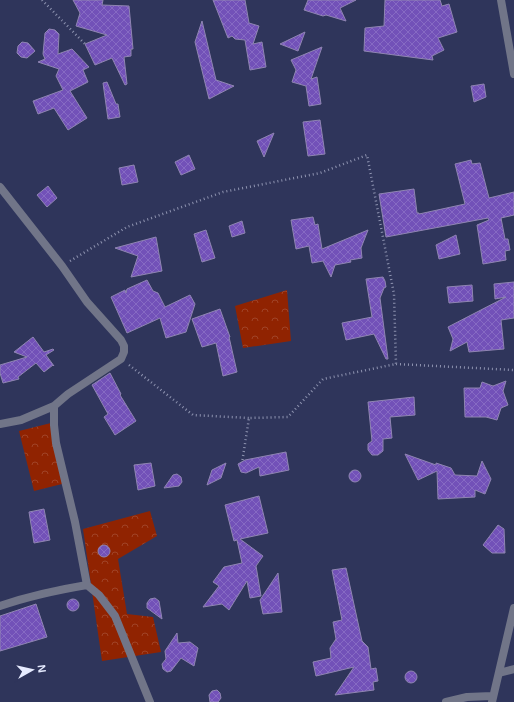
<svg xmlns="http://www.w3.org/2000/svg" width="514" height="702" font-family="Helvetica,sans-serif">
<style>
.forest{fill:url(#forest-crowns)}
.building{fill:url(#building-cross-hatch);stroke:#8f85b2}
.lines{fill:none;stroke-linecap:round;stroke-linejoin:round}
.path{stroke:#8e93b0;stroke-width:2.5;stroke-dasharray:1 3;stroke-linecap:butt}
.minor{stroke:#717588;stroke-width:8}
</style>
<defs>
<pattern id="forest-crowns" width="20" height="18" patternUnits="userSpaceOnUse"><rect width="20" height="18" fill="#902301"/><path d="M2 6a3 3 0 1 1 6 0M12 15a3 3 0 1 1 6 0" fill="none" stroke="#a04327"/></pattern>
<pattern id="building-cross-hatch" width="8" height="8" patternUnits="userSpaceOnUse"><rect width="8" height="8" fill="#7251b8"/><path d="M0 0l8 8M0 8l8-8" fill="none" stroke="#866ac3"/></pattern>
</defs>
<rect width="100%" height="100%" fill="#2f355b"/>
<path class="forest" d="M287,290L291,341L243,348L235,306Z
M51,423L66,483L34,491L19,431Z
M150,511L157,536L118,559L127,614L153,617L161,652L102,661L83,529Z"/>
<path class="building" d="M73,0H103L102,5L129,6L133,49H131V56L124,57L127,84L125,85L112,58L95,65L85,44L107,35L76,26L80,13Z
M213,0H245L249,23L259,26L253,44L262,42L266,67L250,70L245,40L235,39L232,36L228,38Z
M308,0H356L340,8L346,21L326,15L323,16L304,10Z
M385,0H440L442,6L449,4L457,32L438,38L444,50L432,56L433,60L364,51L365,28L384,26Z
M202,21L216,80L234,86L209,99L195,42Z
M49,29L55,30L59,34L58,54L72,49L89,67L83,70L88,82L70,91L87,118L68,130L54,108L38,114L33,101L63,90L56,76L59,69L38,62L45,59L43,54L45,33Z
M305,32L298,51L280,44Z
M22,42L28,43L35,51L27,58L21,57L17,53L18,46Z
M322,47L311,79L317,77L321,104L309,106L306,86L292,82L296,70L291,60Z
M107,82L116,104H118L120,117L108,119L103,83Z
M484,84L486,97L474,102L471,86Z
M320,120L325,154L308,156L303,122Z
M274,133L264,157L257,141Z
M189,155L195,169L181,175L175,162Z
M471,160L472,164L480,163L489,198L514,192V215L501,218L505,239H508L510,250L505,251L506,260L483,264L477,225L489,220L488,218L386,237L379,194L414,189L417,213H419V214L465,204L455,164Z
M134,165L138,182L122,185L119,168Z
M48,186L57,198L47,207L37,195Z
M313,217L315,225L318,224L322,249L368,230L361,248L362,258L350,260L351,262L335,265L331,277L323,261L312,263L309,246L296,249L291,220Z
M242,221L245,233L232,237L229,226Z
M206,230L215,258L202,262L194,234Z
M456,235L460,254L439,259L436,245Z
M156,237L162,271L131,277L138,256L115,248Z
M383,277L385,281L386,287L384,288L380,298L388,359H386L374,334L346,340L342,323L372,317L366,279Z
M147,280L153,291L158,293L165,307L190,295L195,304L186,332L166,338L160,318L127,333L111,297L125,290L126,293L127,289Z
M514,282V318L501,320L504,349L469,352L467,342L450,351L453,339L448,327L506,297L495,299L494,284Z
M472,285L473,301L449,303L447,287Z
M220,309L230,337H229L237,372L223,376L216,343L202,347L192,319Z
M33,337L44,352L53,349L54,350L46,355L54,366L53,365L44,372L36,363L18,377L19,379L3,383L0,373V365L27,357L14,352Z
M110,373L121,394L120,395L136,421L115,435L104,417L108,414L92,385Z
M506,381L503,391L508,405L501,408L497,420L486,417H465L464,388H480L482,382L493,386Z
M414,397L415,415L390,417L392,438L383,439V451L378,455H372L368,450V444L372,441L368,402Z
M286,452L289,470L260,476L259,467L246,473L241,472L238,464L245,460Z
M405,454L436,465V463L451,468L455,475L477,476L482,461L491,479L485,494L475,490V497L438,499L437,471L418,480Z
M151,463L155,486L138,490L134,465Z
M226,463L221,478L207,485L212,470Z
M349 476a6 6 0 1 1 12 0a6 6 0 1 1-12 0Z
M177,474L181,477L182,482L179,486L164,488L173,475Z
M259,496L268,533L240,539L263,556L256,566L261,596L250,598L247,581L229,610L222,604L203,607L219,586L213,582L224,567L242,563L237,540L234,541L225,505Z
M44,509L50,540L34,543L29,512Z
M498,525L504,529L505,553H492L483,545Z
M98 551a6 6 0 1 1 12 0a6 6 0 1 1-12 0Z
M346,568L362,641L368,647L371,669L376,668L378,681L373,682L374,690L335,695L354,667L316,676L313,662L331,658L330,648L336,639L333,622L342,620L332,570Z
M278,573L282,612L263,614L260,600Z
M155,598L159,601L162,619L147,608V603L150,599Z
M67 605a6 6 0 1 1 12 0a6 6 0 1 1-12 0Z
M36,604L47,637L0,651V616Z
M177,633L178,643L190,642L198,648L194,666L181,658L171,671L167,672L163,669L162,664L166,659L165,651Z
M405 677a6 6 0 1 1 12 0a6 6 0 1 1-12 0Z
M217,690L220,693L221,698L218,702H210L209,695L212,691Z"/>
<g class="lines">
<path class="path" d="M42,0L86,45
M70,261L127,227L223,192L320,173L367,155L394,294L396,364L323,379L288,417L249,418L242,463
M396,364L514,370
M129,365L193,415L249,418"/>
<path class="minor" d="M501,0L514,74
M0,187L62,266L87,302L121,340L124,346V352L121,359L68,394L54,406L21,420L0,424
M54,406V425L56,443L75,522L87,585L99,595L115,616L150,702
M0,606C29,596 57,590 87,585
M499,673L514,669
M446,702L467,697L492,696
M492,702L514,608"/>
</g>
<g transform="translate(32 670) rotate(82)" stroke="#2f355b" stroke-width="3" paint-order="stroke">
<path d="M0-3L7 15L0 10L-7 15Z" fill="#e6ebff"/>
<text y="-6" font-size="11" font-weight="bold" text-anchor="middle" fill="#e6ebff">N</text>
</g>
</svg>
